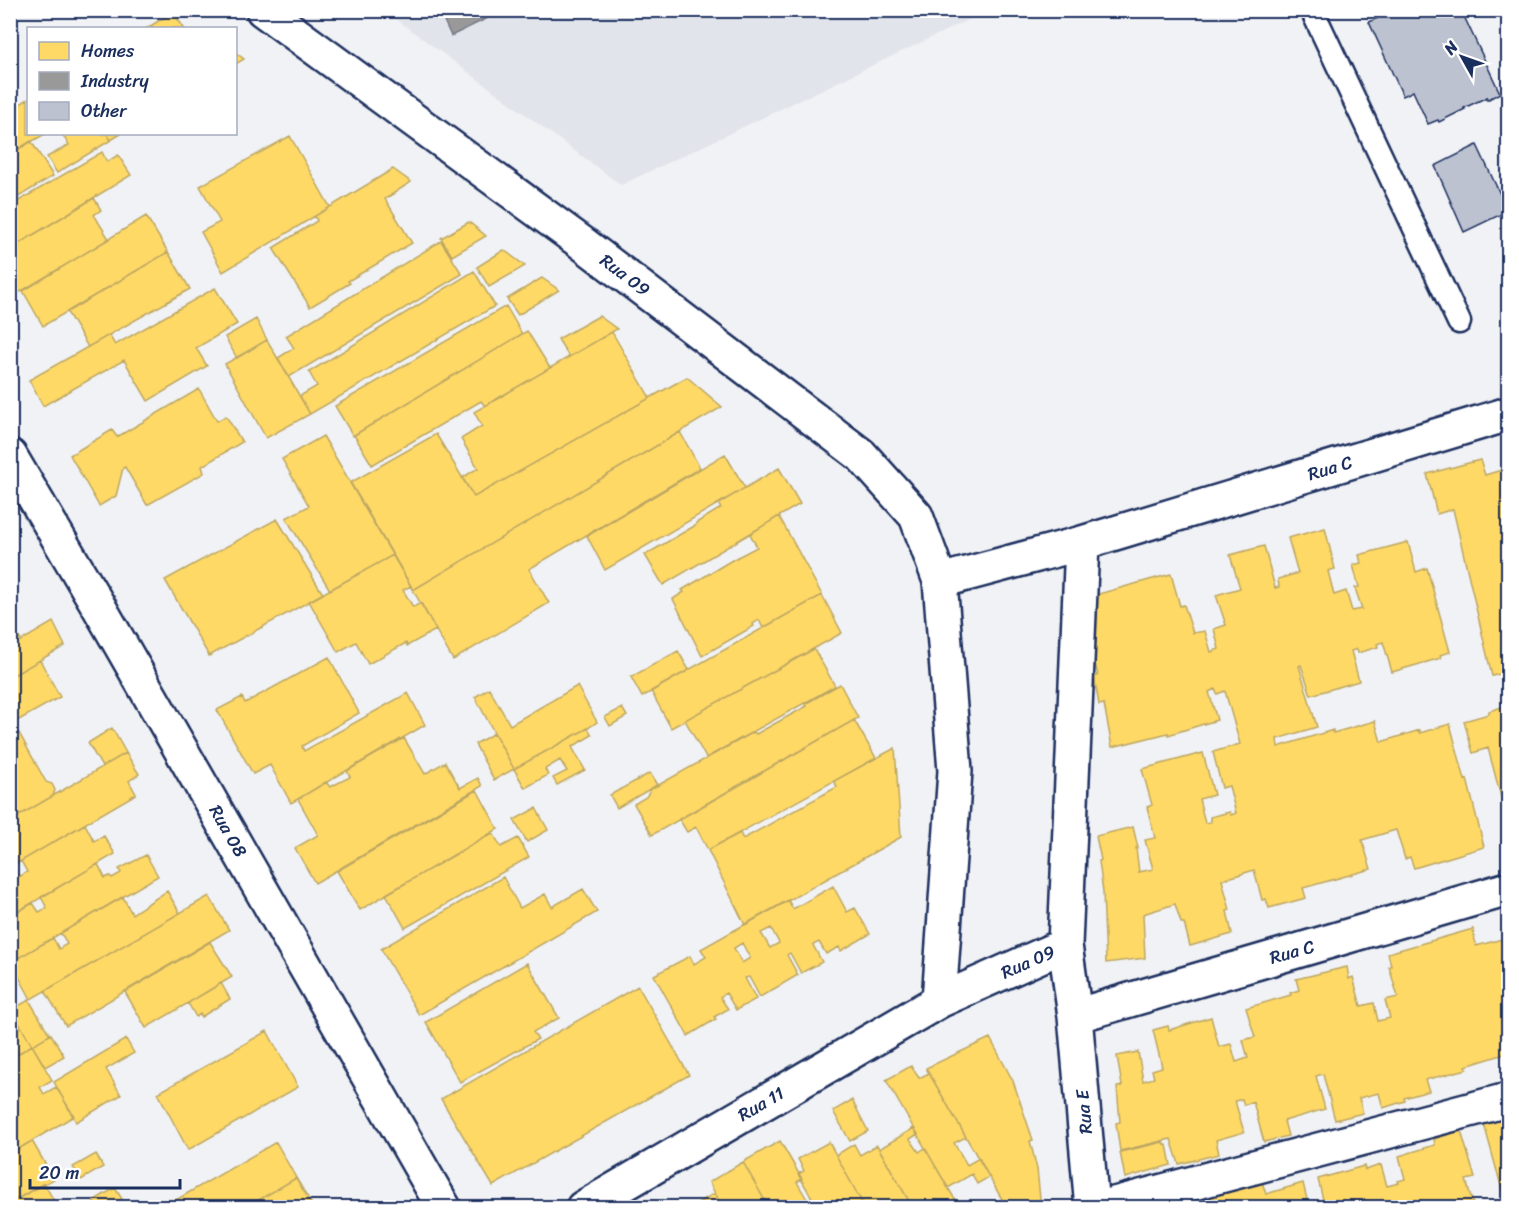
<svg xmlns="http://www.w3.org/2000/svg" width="1519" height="1218" font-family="Sriracha,sans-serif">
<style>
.built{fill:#e1e4ea}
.homes{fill:#ffd966;stroke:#bba664;stroke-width:1.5;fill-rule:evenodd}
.industry{fill:#999;stroke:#737987;stroke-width:1.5}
.building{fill:#bcc2d0;stroke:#1b2f5e;stroke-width:1.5}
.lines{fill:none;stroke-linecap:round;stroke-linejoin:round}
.lane-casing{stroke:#1b2f5e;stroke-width:27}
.street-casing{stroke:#1b2f5e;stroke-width:38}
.lane{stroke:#fff;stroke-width:22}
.street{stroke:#fff;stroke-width:33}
.labels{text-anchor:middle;stroke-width:6;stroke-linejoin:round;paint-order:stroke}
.street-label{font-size:18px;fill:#1b2f5e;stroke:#fff}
</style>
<rect width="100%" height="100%" fill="#f1f2f5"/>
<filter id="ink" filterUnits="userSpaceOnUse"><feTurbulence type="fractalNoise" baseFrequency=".0167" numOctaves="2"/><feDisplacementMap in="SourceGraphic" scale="12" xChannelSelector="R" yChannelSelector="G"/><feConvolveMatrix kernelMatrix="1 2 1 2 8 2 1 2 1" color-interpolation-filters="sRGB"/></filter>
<g filter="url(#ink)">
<path class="built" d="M385,11H987L621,185Z"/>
<path class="homes" d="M173,12L184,28H147Z
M236,53L244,59L236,64Z
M28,99V134H45L10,154V111Z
M62,134H107L111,140L57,173L47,157L69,145Z
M107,134H121L111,140Z
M290,136L330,207L223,272L201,232L220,222L200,186Z
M31,141L53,176L10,202V154Z
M102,152L107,162L118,155L131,175L10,249V206Z
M393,169L411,182L385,199L412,243L348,281L350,283L310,307L273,248L317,221L315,216Z
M94,198L101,210L94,215L109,239L10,298V249Z
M146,216L168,252L43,326L23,291Z
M469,222L486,236L452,256L441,238Z
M441,241L462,274L289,377L278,358L294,348L286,336Z
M504,250L525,266L489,287L477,267Z
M168,252L190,289L88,347L67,312Z
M474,271L495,306L310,414L300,396L317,386L309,372Z
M542,278L559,290L518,315L507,299Z
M215,288L237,324L196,348L207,366L148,401L124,360L43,406L29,380L109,335L115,345Z
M506,306L522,334L353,436L335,406Z
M599,316L617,329L569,357L558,339Z
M256,319L267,340L237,358L225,337Z
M527,331L550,368L485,406L481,401L372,465L354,435Z
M612,332L650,398L474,497L462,478L478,468L461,439L482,426L474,412Z
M267,340L310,414L266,438L225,364Z
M687,377L722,407L413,590L350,483L436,434L474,497Z
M199,389L217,421L226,416L242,442L202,466L204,473L147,505L125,467L123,468L116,496L99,506L70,455L112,430L117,437Z
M680,432L700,468L529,569L549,603L453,660L413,590Z
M323,436L393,555L330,590L286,518L309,506L282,459Z
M725,454L745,488L605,570L587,536Z
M1480,460L1485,475L1508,468V672L1492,676L1453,509L1437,514L1427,474Z
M779,468L800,504L663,585L645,555L696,525V523L721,508L718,504Z
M779,516L822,595L763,628L759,620L753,624L754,626L702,656L673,599L684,592L682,590L732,560L757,547L750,534Z
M277,519L323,594L209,656L165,580Z
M1325,528L1335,569L1328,571L1334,595L1346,591L1352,611L1362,609L1355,588L1359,587L1353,565L1361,563L1359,555L1408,542L1416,572L1427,568L1450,652L1440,655L1441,658L1392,672L1383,642L1377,644L1378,647L1358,653L1357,649L1351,651L1359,681L1311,695L1301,665L1299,666L1317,727L1277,739L1278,747L1333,730V733L1375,721L1381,742L1420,730V733L1450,724L1465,780L1467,779L1484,847L1414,868L1410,857L1405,859L1396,830L1362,840L1371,869L1303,888L1306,898L1269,908L1266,899L1262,900L1254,870L1222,880L1230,910L1227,911L1232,934L1190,946L1184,923H1181L1175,904L1143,914L1145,958L1106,963L1103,892L1099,861L1101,860L1096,836L1133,827L1138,848H1136L1139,872L1153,869L1145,840L1155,838L1147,807L1152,805L1142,769L1203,753L1214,795L1199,799L1205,823L1211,822L1210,817L1230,812L1231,815L1236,813L1229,786L1222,788L1213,752L1240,744L1225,691L1217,694L1215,689L1209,692L1217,720L1168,735V733L1112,747L1104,704L1099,705L1094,676H1098L1089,637L1084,598L1171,574L1180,606L1184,605L1193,633L1205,631L1211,652L1219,649L1214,629L1226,625L1216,595L1240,588L1230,555L1264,546L1275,588L1279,587L1278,579L1298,573L1288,538Z
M393,555L411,586L403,590L413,607L421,603L436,630L407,646L406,643L368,664L356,642L338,652L309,601Z
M822,595L842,633L671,728L651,691Z
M53,622L65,646L10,677V623L21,641Z
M814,649L835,686L706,758L685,720Z
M678,651L689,670L642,697L631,677Z
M329,657L359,713L302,746L304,751L408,693L425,725L291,803L270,765L253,774L217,710L242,697L245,703Z
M40,660L60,697L10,725V677Z
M840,684L858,718L652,835L634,804L646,797L651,789L754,732L756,734L807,706L805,704Z
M577,686L597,722L588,728L514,769L475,697L489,688L510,725Z
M1508,705V799L1502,801L1488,748L1473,753L1464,721L1489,714V711Z
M622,708L627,716L610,726L605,717Z
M854,720L876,758L708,850L696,827L687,832L679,819Z
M112,728L126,753L102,767L88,743Z
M588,728L592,735L572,747L585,770L557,785L553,778L567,771L560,760L545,769L548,775L525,788L514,769Z
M15,733H19L46,782L52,784L55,790L53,796L10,821V736Z
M494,733L514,769L494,780L475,744Z
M404,738L425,774L445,762L460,788L478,778L482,786L315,883L295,848L318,835L298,799L326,782L330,787L350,777L347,771Z
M895,748L901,837L745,925L708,850L740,833L743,839L837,787L834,781Z
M126,753L139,774L129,781L136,794L11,867L10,821Z
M650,773L657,785L617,808L610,795Z
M477,790L498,829L360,910L337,871Z
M536,808L548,830L527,842L514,820Z
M85,824L94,841L104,836L115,854L10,916V867H12L19,877L27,872L21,861Z
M493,833L501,847L518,838L529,857L405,928L386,894Z
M146,855L158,876L10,963V916L33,903L39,912L47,908L41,897L98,864L105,878L110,876L112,878L121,873L119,869Z
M503,877L520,908L545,894L552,907L583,889L597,912L419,1015L381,949Z
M833,886L847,912L855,908L870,934L841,951L839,947L826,954L819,942L813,945L822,962L801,973L790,953L787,955L798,975L760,997L749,977L745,978L756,999L736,1010L726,993L720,997L728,1009L714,1017L716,1019L688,1036L654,975L690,956L694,964L706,957L701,949L788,900L793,909ZM771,928L779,943L770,948L761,933ZM742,943L750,958L742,963L734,948Z
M167,891L180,913L31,999L11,962L53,938L59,949L67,944L61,933L123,897L132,914Z
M209,896L229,930L66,1026L45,991Z
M1473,929L1476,946L1506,938L1505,933L1508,932V1053L1466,1066L1467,1069L1425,1080L1429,1091L1404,1098L1405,1101L1383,1108L1379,1093L1359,1098L1363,1113L1335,1120L1323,1074L1316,1076L1325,1109L1284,1121L1288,1136L1264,1142L1253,1102L1244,1105L1242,1099L1235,1101L1244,1132L1216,1140L1219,1154L1179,1164L1171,1139L1120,1151L1116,1123L1120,1122L1117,1087L1122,1086L1117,1056L1138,1052L1143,1081L1154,1078L1152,1070L1162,1067L1153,1030L1168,1026L1169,1030L1211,1017L1219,1047L1231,1044L1236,1062L1248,1058L1243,1040L1255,1037L1246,1008L1291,995L1290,993L1299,990L1296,979L1347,967L1349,979L1353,977L1361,1006L1374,1003L1378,1021L1390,1018L1385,1000L1398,997L1389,967L1391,966L1388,953Z
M210,942L232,977L146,1028L125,992Z
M527,963L559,1018L533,1032L538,1039L460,1082L426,1022Z
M221,983L230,999L201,1017L200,1014L196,1017L188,1003Z
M638,986L689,1075L493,1186L441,1099Z
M29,1000L50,1035L32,1045L11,1010Z
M11,1010L32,1045L10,1059V1010Z
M267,1031L298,1087L188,1150L158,1093Z
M51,1034L64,1056L45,1067L32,1045Z
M990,1038L1013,1081L1033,1140L1030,1141L1037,1169L1041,1208H1007L926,1068Z
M126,1039L134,1053L106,1069L121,1095L76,1122L54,1082Z
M32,1045L52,1080L40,1087L44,1094L56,1087L74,1116L10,1154V1059Z
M911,1066L919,1078L929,1073L966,1137L954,1143L967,1165L979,1158L989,1177L977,1184L972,1174L948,1188L886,1080Z
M852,1100L868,1131L850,1141L833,1111Z
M1508,1117V1208H1507L1484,1124Z
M914,1128L918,1134L910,1139L919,1152L925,1148L960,1208H913L879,1149Z
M1461,1131L1475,1178L1466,1180L1474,1208H1325L1318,1179L1364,1166L1365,1170L1381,1165L1387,1186L1399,1183L1398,1181L1405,1179L1399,1156L1435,1145L1434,1139Z
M32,1141L54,1179L10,1203V1154Z
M780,1141L802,1179L797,1182L812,1208H769L743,1162Z
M276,1142L296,1178L245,1208H162Z
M829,1142L836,1155L865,1208H818L798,1174L804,1171L798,1159Z
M1163,1142L1164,1145H1167L1171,1165L1125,1178L1120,1152Z
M854,1144L860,1155L877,1145L913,1208H865L836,1155Z
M96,1154L103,1167L81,1180L73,1167Z
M743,1162L769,1208H723L709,1182Z
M1259,1173L1266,1194L1303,1183L1309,1208H1147Z
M296,1178L314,1208H245Z
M44,1183L58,1208H10V1203Z
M115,1188L122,1199L107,1208H97L93,1201Z
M715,1193L723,1208H689Z"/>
<path class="industry" d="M439,10H504L451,36Z"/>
<path class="building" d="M1395,10H1461L1500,93L1487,100V97L1464,108L1465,109L1439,122L1438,120L1428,124L1413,91L1403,96L1369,22Z
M1477,145L1508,211L1464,232L1435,166Z"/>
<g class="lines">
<g class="lane-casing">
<path id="lane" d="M1312,10L1459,322"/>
</g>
<g class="street-casing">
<path id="street" d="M263,10L582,243L861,455L916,516L940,581L955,771L939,1001
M10,456L99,607L444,1208
M1082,543L1065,945L1075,1016L1092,1208
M940,581L1082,543L1508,414
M1075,1016L1508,889
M583,1208L939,1001L1065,945
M1099,1208L1507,1100"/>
</g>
<use href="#lane" class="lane"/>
<use href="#street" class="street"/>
</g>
</g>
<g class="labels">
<g class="street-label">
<text transform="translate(625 275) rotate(37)" y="6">Rua 09</text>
<text transform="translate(1330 468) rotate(-17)" y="6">Rua C</text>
<text transform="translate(228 831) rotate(60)" y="6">Rua 08</text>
<text transform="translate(1292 952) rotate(-16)" y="6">Rua C</text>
<text transform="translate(1028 962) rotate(-24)" y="6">Rua 09</text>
<text transform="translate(761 1104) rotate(-30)" y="6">Rua 11</text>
<text transform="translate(1084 1112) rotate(-95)" y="6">Rua E</text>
</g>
</g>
<rect width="1519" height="1218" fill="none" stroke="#fff" stroke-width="36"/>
<rect x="18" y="18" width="1483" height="1182" fill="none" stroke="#1b2f5e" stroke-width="2" filter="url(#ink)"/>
<rect x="27" y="27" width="210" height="108" fill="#ffffff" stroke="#a4acbf" stroke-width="1.5"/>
<rect x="39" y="42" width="30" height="18" fill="#ffd966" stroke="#a4acbf" stroke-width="1.5"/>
<text x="81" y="57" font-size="18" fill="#1b2f5e">Homes</text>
<rect x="39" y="72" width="30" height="18" fill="#999999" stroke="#a4acbf" stroke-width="1.5"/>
<text x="81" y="87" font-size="18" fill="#1b2f5e">Industry</text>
<rect x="39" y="102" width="30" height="18" fill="#bcc2d0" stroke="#a4acbf" stroke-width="1.5"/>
<text x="81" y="117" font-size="18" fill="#1b2f5e">Other</text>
<g transform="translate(1462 57) rotate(310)" stroke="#ffffff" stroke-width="4.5" paint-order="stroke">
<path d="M0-4.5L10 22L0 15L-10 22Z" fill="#1b2f5e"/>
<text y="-9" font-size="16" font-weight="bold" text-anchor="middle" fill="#1b2f5e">N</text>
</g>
<path d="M30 1179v9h150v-9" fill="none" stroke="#1b2f5e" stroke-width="3"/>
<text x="39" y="1179" font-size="18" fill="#1b2f5e" stroke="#ffffff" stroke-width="4.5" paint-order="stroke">20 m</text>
</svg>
